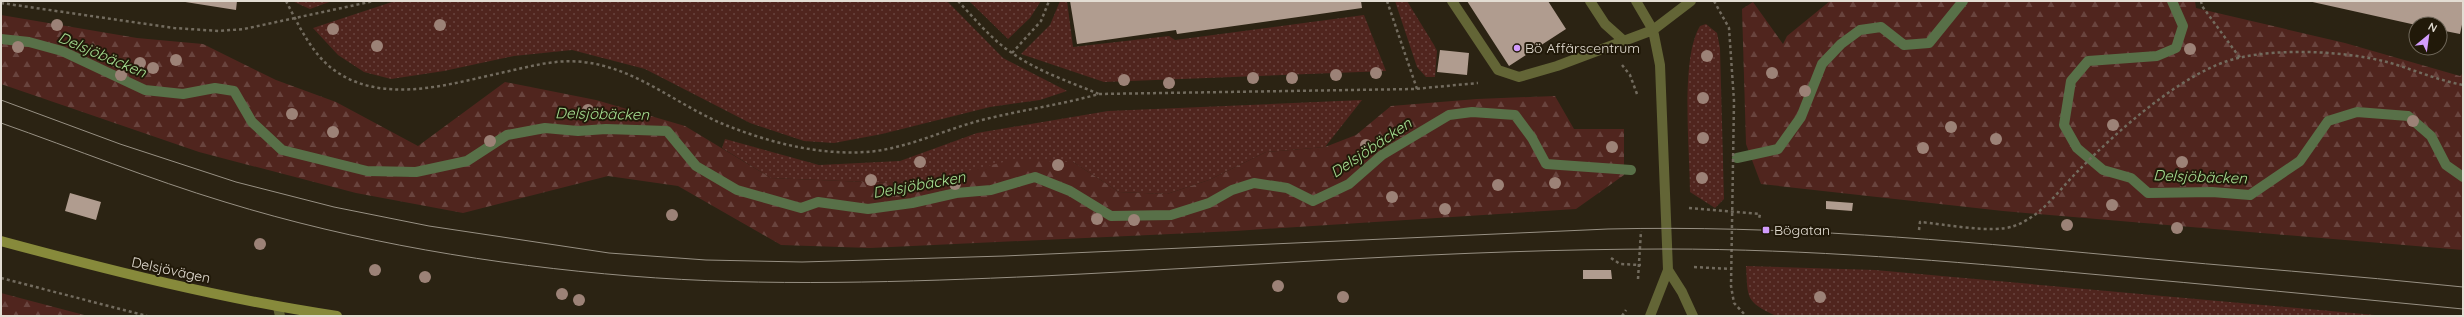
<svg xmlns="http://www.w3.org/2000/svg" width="2464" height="317" font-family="Quicksand,sans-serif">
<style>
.grass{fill:url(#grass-dots)}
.forest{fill:url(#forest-firs)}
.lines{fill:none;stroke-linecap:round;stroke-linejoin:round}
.stream{stroke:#587048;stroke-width:10}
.building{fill:#b09c8f}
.path{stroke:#726b5e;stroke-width:2.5;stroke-dasharray:3 3;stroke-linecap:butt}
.lane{stroke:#636536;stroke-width:10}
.street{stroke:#636536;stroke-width:10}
.secondary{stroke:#878a3b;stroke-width:10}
.tram{stroke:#979083;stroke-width:1}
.tree{fill:#9c8277}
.poi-dot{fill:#d29cfd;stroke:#211909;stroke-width:1.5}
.labels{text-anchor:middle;stroke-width:4;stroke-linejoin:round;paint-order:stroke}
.poi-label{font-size:14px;fill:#e3ddd3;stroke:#211909;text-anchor:start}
.street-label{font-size:14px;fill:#e3ddd3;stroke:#211909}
.water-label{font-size:15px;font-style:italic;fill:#a6e092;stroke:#211909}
</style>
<defs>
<pattern id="grass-dots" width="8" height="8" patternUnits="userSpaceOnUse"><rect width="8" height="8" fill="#50251e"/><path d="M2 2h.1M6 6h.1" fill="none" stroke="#69443e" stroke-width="1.8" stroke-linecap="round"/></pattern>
<pattern id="forest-firs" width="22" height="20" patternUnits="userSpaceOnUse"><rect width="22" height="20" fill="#50251e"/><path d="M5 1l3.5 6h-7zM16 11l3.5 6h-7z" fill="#69443e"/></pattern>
</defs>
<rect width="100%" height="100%" fill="#2b2313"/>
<path class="grass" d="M292,1H332L310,9Z
M395,1H947L1003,58L1067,91L1040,100L990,107L882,134L834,143L804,141L750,123L645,69L572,50L514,56L444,71L391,79L364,72L338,55L313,28Z
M969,1H1041L1030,18L1008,39Z
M1060,1H1067L1073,47L1169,36L1175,40L1364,15L1386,71L1104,82L1021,54L1050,25Z
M1395,1H1407L1434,45L1437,51L1435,77H1426L1417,67Z
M1706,24L1717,33L1720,48L1724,199L1715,208L1690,192C1690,151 1680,59 1700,26Z
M1362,100L1325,147L1266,152L1209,180L1167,194L1119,192L1073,162L891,183L771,178L722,148L725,139L819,165L900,161L977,133L1108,111Z
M1746,266L1875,270L2386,316H1776C1745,301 1748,299 1746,266Z"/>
<path class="forest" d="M1830,1H2195L2196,8L2345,43L2460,76L2463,73V250L2003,211L1761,184L1746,144L1742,9L1753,2L1783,44L1787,36Z
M1,15L137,38L203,44L276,80L336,102L418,146L505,82L596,100L685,126L771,178L891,183L942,177L1012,160L1073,162L1119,192L1167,194L1209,180L1266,152L1325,147L1356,135L1391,106L1477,99L1555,96L1574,129H1624V175L1576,209L1235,231L870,248L781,245L678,186L608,176L463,213L356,193L199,152L1,84Z
M1,293L88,316H1Z"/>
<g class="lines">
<path class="stream" d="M2172,1L2183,26L2176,48L2157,56L2088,61L2071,81L2064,125L2077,148L2103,170L2131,178L2148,193L2212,192L2250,195L2300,161L2328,121L2357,112L2408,116L2431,136L2446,165L2463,177
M1,39L29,42L62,51L145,90L183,94L215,88L234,91L252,122L282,150L367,171L416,172L467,161L507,135L545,128L578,131L606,129L667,131L696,166L737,190L801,208L818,202L868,209L912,203L956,193L991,190L1035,177L1070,191L1111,216L1171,215L1209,203L1232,190L1254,183L1287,188L1313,201L1349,184L1382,155L1449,115L1472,112L1515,115L1532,138L1546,164L1631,170
M1737,158L1778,149L1801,117L1822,64L1841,44L1860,30L1881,27L1904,45L1929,43L1963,1"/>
</g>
<path class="building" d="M179,1H237L236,10Z
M1070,1H1361L1362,8L1177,34L1176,30L1077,44Z
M1467,1H1548L1566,29L1509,66Z
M2308,1H2463V20L2460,34L2440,30V24L2416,25Z
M1440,50L1469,53L1467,75L1437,72Z
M70,193L101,202L96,220L65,211Z
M1826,201L1853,203L1852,211L1826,209Z
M1583,270H1611L1612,279H1583Z"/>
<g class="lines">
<path class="path" d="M286,1C298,24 310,50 330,67C380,107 449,84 505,72C532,66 556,59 583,62C638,68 679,107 728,126C774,144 826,157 876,151C912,146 947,129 982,120C1021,110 1060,105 1099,94L1414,89L1478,83
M958,1C975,19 991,39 1012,53C1037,71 1070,82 1099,94
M1387,1L1417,89
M1714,1L1729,28L1734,101L1731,286L1734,303L1746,316
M2201,1L2202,6L2240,58
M1,3L174,28L219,31L244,29L374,1
M1012,53L1041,21L1049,1
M1622,65L1630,75L1637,94
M1689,208L1760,214L1759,219
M1919,230L1920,222C1944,224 1993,234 2014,226C2042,216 2058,191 2078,171C2116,132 2185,70 2238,58C2282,48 2344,51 2387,62C2412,69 2437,80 2463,85
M1611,258L1620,264L1641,265
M1694,267L1731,269
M1,278L147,316
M1638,279L1641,231
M1622,316L1626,310"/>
<path class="lane" d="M1590,1L1605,24L1624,41
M278,307L280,316"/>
<path class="street" d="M1452,1L1498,70L1519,77L1557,66L1653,30L1691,1
M1636,1L1653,30L1660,65L1668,270L1682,292L1693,316
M1650,316L1668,270"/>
<path class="secondary" d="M1,241C112,271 223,299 337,316"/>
<path class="tram" d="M1,100L120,144L236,182L334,207L429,226L609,253L706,260L802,262L1004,256L1608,229C1779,225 1950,240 2120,256C2234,267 2349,275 2463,287
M1,123C75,149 149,179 225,202C355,242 494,265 630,276C767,287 905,282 1042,276C1250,266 1458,249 1666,249C1808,249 1949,261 2090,274C2214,285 2339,297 2463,309"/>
</g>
<g class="tree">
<circle cx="57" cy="25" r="6"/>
<circle cx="440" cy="25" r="6"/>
<circle cx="333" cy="29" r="6"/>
<circle cx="377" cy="46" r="6"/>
<circle cx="18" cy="47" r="6"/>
<circle cx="2190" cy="49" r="6"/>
<circle cx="1707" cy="56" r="6"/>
<circle cx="176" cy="60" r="6"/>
<circle cx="140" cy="63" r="6"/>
<circle cx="153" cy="68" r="6"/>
<circle cx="1376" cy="73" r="6"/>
<circle cx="1772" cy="73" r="6"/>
<circle cx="121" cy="75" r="6"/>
<circle cx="1336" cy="75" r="6"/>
<circle cx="1253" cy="78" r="6"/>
<circle cx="1292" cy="78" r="6"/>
<circle cx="1124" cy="80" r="6"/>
<circle cx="1169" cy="83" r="6"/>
<circle cx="1805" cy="91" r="6"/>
<circle cx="1703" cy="98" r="6"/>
<circle cx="588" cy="110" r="6"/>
<circle cx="292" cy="114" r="6"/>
<circle cx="2413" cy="121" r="6"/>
<circle cx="2113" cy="125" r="6"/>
<circle cx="1951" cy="127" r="6"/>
<circle cx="333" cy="132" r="6"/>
<circle cx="1703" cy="138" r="6"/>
<circle cx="1996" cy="139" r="6"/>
<circle cx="490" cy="141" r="6"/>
<circle cx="1366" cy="145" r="6"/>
<circle cx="1612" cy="147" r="6"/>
<circle cx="1923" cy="148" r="6"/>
<circle cx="920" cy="162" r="6"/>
<circle cx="2182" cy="162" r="6"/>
<circle cx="1058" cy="165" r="6"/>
<circle cx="1702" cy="178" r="6"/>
<circle cx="871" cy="180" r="6"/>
<circle cx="1555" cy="183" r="6"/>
<circle cx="955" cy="184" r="6"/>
<circle cx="1498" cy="185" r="6"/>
<circle cx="1392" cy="197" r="6"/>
<circle cx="2112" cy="205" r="6"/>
<circle cx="1445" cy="209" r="6"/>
<circle cx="672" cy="215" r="6"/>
<circle cx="1097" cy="219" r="6"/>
<circle cx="1134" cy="220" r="6"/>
<circle cx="2067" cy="225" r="6"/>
<circle cx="2177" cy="228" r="6"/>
<circle cx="260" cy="244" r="6"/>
<circle cx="375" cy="270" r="6"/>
<circle cx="425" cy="277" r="6"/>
<circle cx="1278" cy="286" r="6"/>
<circle cx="562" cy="294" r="6"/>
<circle cx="1343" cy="297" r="6"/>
<circle cx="1820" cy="297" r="6"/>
<circle cx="579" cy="300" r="6"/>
</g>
<g class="poi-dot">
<circle cx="1517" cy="48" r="4"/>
<rect x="1762" y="226" width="8" height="8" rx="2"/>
</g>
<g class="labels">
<g class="poi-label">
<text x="1525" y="53">Bö Affärscentrum</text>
<text x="1774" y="235">Bögatan</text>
</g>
<g class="street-label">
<text transform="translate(171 270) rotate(12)" y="5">Delsjövägen</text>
</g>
<g class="water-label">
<text transform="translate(102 55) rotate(23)" y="5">Delsjöbäcken</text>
<text transform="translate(602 114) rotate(1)" y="5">Delsjöbäcken</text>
<text transform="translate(1371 148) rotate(-34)" y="5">Delsjöbäcken</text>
<text transform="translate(2200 177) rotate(2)" y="5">Delsjöbäcken</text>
<text transform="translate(919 185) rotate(-10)" y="5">Delsjöbäcken</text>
</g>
</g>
<rect width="2464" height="317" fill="none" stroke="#e3ddd3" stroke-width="4"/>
<g transform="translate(2428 36) rotate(29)"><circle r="19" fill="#211909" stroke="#6f675a"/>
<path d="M0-3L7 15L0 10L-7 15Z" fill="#d29cfd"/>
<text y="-6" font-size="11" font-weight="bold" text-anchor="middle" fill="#e3ddd3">N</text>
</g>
</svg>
